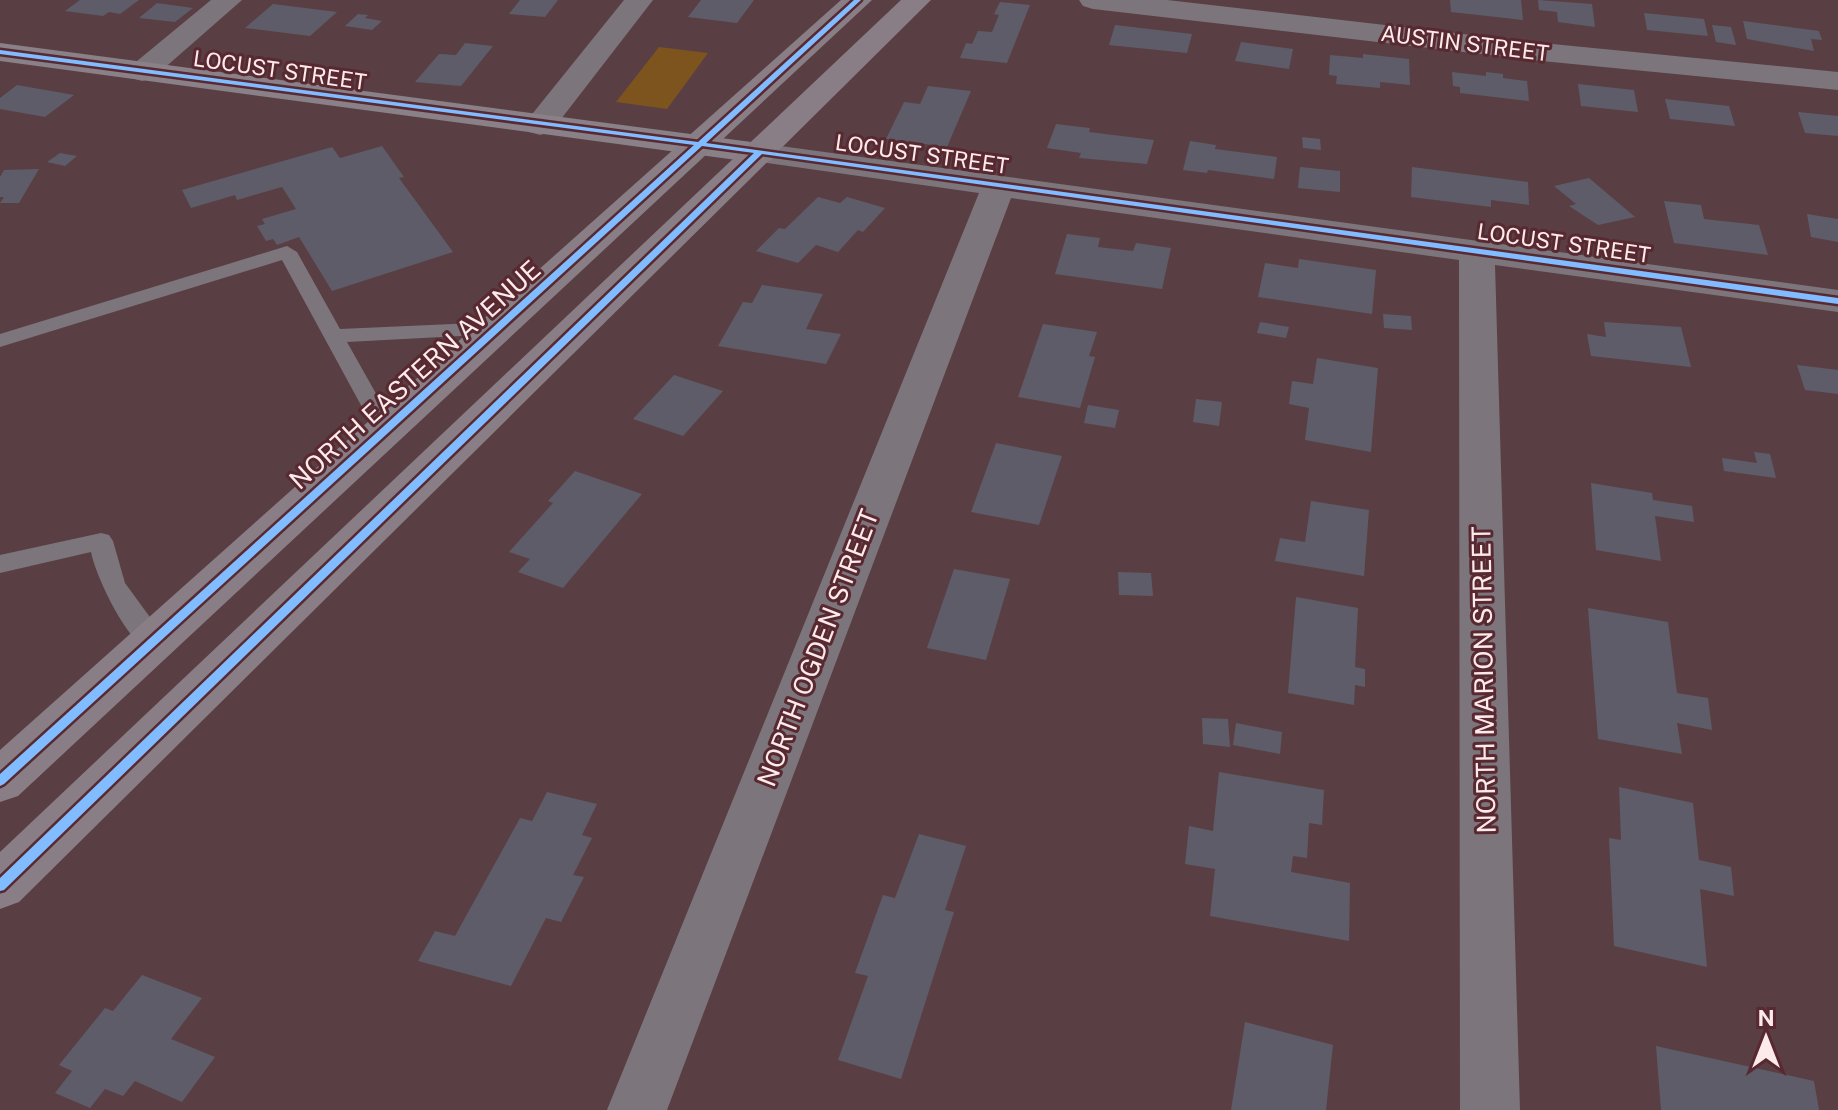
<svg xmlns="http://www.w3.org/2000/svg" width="1838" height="1110" font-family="'Public Sans',sans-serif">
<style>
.green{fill:#7d531e}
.building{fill:#5e5c68}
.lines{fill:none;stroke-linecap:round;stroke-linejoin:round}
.lane{fill:#7d757c;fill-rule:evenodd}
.street{fill:#7d757c;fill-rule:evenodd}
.secondary{fill:#898088;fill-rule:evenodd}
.primary{fill:#897e85;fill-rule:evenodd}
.cycleway-casing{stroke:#582931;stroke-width:5}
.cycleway{fill:#80bcff;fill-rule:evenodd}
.labels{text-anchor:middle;stroke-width:6;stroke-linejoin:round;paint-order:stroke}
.far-street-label{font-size:22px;fill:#fdeaeb;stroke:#582931}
.street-label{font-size:26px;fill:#fdeaeb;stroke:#582931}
</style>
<rect width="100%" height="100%" fill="#593f43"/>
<path class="green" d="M659,47L708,53L667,109L616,102Z"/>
<path class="building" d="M80,0H139L120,14L109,12L103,16L65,11Z
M520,0H558L545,17L509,14Z
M701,0H754L737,23L688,17Z
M1450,0H1521L1523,20L1451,12Z
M1538,0L1592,4L1595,27L1558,22L1557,12L1539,10Z
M1000,2L1030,5L1007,63L960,58L966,43L972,44L978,31L992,32L999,15L994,14Z
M157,3L193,8L175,22L139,18Z
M273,4L337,12L310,36L245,28Z
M1644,13L1704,19L1708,36L1647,30Z
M358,14L368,15L365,18L382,21L372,30L345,26Z
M1743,21L1819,31L1822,40L1811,39L1814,51L1747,39Z
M1115,25L1192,34L1187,53L1109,45Z
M1712,25L1731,27L1736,45L1716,42Z
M1241,42L1293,49L1289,69L1235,61Z
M465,43L493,46L461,86L415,82L439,54L456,55Z
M1363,54L1409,59L1410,85L1380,82V88L1336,84L1337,76L1329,75L1330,55L1363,58Z
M1452,72L1486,76V72L1503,74V78L1527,81L1529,101L1460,93V87L1453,86Z
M1578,84L1634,90L1638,112L1581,106Z
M17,85L74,95L45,117L0,109V98Z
M928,86L971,91L947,147L886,139L904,102L920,104Z
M1665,99L1729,106L1735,126L1670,119Z
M1798,112L1838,116V136L1805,133Z
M1056,124L1090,128L1089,132L1154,140L1147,164L1079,158L1081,153L1047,148Z
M1302,137L1320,139L1321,150L1303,148Z
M1190,141L1216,145L1215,149L1277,157L1274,179L1208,170L1207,173L1183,170Z
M382,146L404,177L399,178L453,252L332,291L299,237L277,245L273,239L266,241L257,226L265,224L262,219L296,209L282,187L237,200L235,195L191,208L182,190L332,147L340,158Z
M60,153L77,156L65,166L47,162Z
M1300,167L1340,171V192L1298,188Z
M1412,167L1528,182L1529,205L1491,200V207L1411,197Z
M39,169L19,203H0L4,197H0V177L4,170Z
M1589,178L1635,217L1598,225L1569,206L1576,204L1554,186Z
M818,197L840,203L847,197L885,208L863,232L858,230L838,252L816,245L798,263L756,251L779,228L785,229Z
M1664,201L1701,205L1704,219L1759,225L1768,255L1674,243Z
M1807,214L1838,219V242L1811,237Z
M1067,234L1100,238L1098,247L1133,251L1136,243L1171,248L1162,289L1055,274Z
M1299,259L1376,270L1372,314L1258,297L1265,263L1298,268Z
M762,285L823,294L806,329L841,334L826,364L718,346L743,302L752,303Z
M1383,314L1411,316L1412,330L1384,328Z
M1260,322L1289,327L1286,338L1257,333Z
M1604,322L1681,327L1691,367L1591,356L1587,334L1606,337Z
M1043,324L1097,332L1089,356L1095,357L1080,408L1018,397Z
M1317,358L1378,368L1371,452L1305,440L1309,408L1289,404L1292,381L1313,384Z
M1797,365L1838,370V394L1805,390Z
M674,375L723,391L683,436L633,419Z
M1196,399L1222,402L1219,426L1193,422Z
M1088,405L1119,410L1115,428L1084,423Z
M996,443L1062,456L1039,525L971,512Z
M1754,452L1770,454L1776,478L1724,471L1722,458L1757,463Z
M575,471L642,494L563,588L518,572L530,559L509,552L553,503L548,501Z
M1591,483L1652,493L1653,500L1692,506L1694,522L1655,516L1661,561L1596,550Z
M1311,501L1369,510L1364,576L1275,561L1280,538L1305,542Z
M954,569L1010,579L986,660L927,648Z
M1118,572L1151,573L1153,596L1119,595Z
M1296,597L1358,608L1355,667L1365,669V687L1355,685L1354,705L1288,693Z
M1588,608L1668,622L1677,693L1708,698L1712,730L1677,723L1682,754L1598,739Z
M1202,718L1228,719L1230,747L1203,744Z
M1236,723L1282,732L1280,754L1233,745Z
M1219,772L1324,790L1322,825L1309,823L1307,858L1293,856L1291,872L1350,883L1349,941L1210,916L1215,869L1185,864L1189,826L1213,831Z
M1619,787L1693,803L1699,860L1731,867L1734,896L1700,889L1707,967L1614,946L1609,838L1621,840Z
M547,792L597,804L582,835L592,838L573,875L584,877L561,922L546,918L511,986L418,961L435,931L455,936L520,818L532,821Z
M919,834L966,846L945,910L954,912L901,1079L838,1060L868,976L855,973L883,895L895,898Z
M142,975L202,998L171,1039L215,1057L182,1102L135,1081L123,1096L105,1089L90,1108L55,1093L72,1071L59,1065L105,1008L113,1011Z
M1245,1022L1333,1045L1326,1110H1231Z
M1656,1046L1814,1081L1819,1110H1661Z"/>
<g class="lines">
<path class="lane" d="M287,246L297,252L340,329L498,322L508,328L498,334L347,342L397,431L394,436H378L375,431L282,260L0,347V334Z
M101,533L109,535L113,541L125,583L163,635L167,642L163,649C157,651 150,652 144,648C123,632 96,577 91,552L0,573V555Z"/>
<path class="street" d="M211,0H242L153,78L142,81L131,78L127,72L131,66Z
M624,0H653L551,132L540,135L529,132L524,125L529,118Z
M1079,0H1167L1542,43L1838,72V90L1542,61L1093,9L1083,6Z
M759,143L1838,290V312L1495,265L1520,1110H1460L1459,260L1011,198L667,1110H607L979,193L747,160L743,153L747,146Z"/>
<path class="secondary" d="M0,43L759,143L771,146L775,153L771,160L759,163L0,61Z"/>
<path class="primary" d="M841,0H872L18,796L0,802V750Z
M901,0H931L19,902L0,909V852Z"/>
<g class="cycleway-casing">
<path id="cycleway" d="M854,0H861L706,143L1838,298V304L762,154L4,890L0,891V878L754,153L702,146L4,784L0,786V774L694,145L0,54V50L698,142Z"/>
</g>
<use href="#cycleway" class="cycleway"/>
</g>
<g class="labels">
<g class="far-street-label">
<text transform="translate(1465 43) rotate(7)" y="8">AUSTIN STREET</text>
<text transform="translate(280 70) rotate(8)" y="8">LOCUST STREET</text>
<text transform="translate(922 154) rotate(8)" y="8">LOCUST STREET</text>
<text transform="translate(1564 243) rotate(8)" y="8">LOCUST STREET</text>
</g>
<g class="street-label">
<text transform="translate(415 375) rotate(-42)" y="9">NORTH EASTERN AVENUE</text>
<text transform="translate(818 648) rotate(-69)" y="9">NORTH OGDEN STREET</text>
<text transform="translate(1484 680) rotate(-91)" y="9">NORTH MARION STREET</text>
</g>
</g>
<g transform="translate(1766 1038)" stroke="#582931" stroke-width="6" paint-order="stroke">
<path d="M0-6L14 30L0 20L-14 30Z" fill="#fdeaeb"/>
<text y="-12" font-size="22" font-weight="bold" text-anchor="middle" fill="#fdeaeb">N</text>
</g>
</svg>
